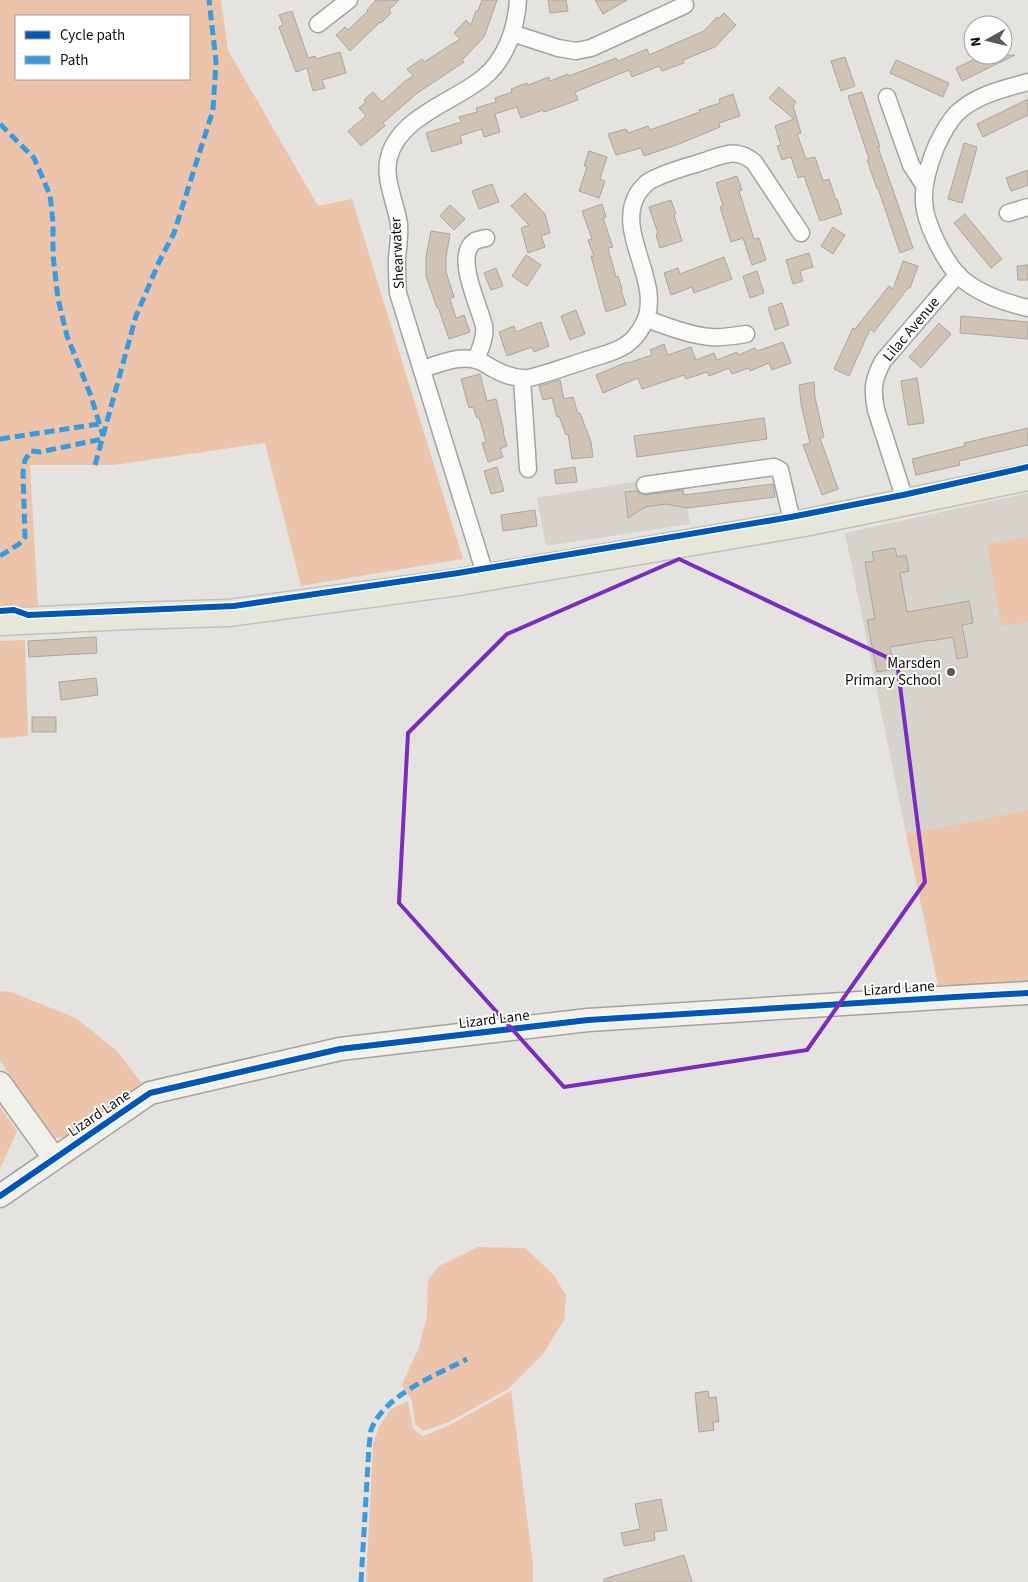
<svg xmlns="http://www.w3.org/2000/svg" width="1028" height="1582" font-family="'Source Sans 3',sans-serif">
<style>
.built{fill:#d6d3cc}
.green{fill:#ecc3ab;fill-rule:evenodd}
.building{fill:#d0c3b4;stroke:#a8a6a4}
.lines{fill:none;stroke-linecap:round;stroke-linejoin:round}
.street-casing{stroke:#a5a3a1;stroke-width:19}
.secondary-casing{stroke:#a5a3a1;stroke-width:25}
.primary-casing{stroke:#c1c0bf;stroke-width:29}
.street{stroke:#fbfbfa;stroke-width:16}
.secondary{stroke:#f1f0ea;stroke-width:22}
.primary{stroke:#e7e6db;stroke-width:26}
.quiet{stroke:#3a9ade;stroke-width:5;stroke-dasharray:10 5;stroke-linecap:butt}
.cycleway-casing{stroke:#fff;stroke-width:9}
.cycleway{stroke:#0057b8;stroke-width:6}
.marked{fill:none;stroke:#7b2cbf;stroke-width:4;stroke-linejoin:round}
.poi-dot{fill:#5a5957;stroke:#fff;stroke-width:2}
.labels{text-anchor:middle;stroke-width:4;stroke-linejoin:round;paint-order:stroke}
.street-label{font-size:15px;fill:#0f0e0d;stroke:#fff}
.poi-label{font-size:15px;fill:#0f0e0d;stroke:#fff;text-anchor:end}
</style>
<rect width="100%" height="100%" fill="#e5e3e0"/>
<path class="built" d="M639,481L683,485L690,524L546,546L537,498Z
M1028,493V810L906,834L845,533Z"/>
<path class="green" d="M0,0H221L228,50L318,206L352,199L463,559L301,586L265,443L114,465H30L38,607L0,608ZM16,16H189V79H16Z
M1028,537V622L1001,626L987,544Z
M25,640L28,736L0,738V641Z
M1028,810V984L938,985L906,834Z
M0,991L11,992L76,1018L117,1051L143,1085L88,1124L65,1137L55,1138L46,1134L0,1060Z
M0,1107L17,1131L0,1169Z
M478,1247L525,1248L554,1275L566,1296L564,1320L543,1354L508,1389L449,1422L423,1431L415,1424L412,1401L402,1385L419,1347L427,1316L428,1280L439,1266Z
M511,1391L533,1565V1582H366L373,1444L379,1427L391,1409L408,1401L413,1429L423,1436L448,1426Z"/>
<path class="building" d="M376,0H399L389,10L391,13L381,23L380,22L350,51L336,35L345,27L348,30L368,11L367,10Z
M482,0H497L484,37L462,60L464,62L416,94L383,123L385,126L361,146L348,131L366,116L359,108L366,102L364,100L373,92L382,102L404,82L413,76L407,69L422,59L424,62L460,39L454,33L466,20L471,25L476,11H478Z
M548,0H566L568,11L550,13Z
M595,0H627L603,14Z
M292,11L308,58L315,56L316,59L340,52L346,73L322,80L325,88L313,91L307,68L296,72L279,27L283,25L279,15Z
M724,13L736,25L715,47L683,60L684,63L662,71L659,66L632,77L629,70L575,92L578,100L544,112L543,110L521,118L517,107L495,114L500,132L484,137L482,129L460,136L462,143L432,152L426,133L461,122L459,117L477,112L476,108L496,102L495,98L512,92L511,89L527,83L528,85L549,77L550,81L568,74L569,76L616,58L618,61L647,49L649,55L704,31L717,17L718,19Z
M983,55H1015L962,81L956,68Z
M845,57L855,86L841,91L831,61Z
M896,60L949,83L943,97L890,73Z
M779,87L796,102L793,106L801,133L797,134L806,159L815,157L823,181L829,179L836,200L837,199L842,214L820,221L804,176L798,178L791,157L782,160L777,146L781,145L775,126L794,119L769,98Z
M862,92L880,147H878L913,248L900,253L878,188L877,189L867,160L869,159L848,96Z
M733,94L740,116L719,123L720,127L679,144L644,156L641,148L616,155L608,134L626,129L628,133L648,126L650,130L700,112L699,110L720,103L719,99Z
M1028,99V115L983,137L977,124Z
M964,143L977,147L962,203L948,199Z
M589,151L607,157L600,179L605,181L599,198L579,191L587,167L584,166Z
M1028,170V185L1011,191L1006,178Z
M737,176L742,190L739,191L754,239L759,238L766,260L752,265L743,238L731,242L720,207L723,206L716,183Z
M492,184L499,202L479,209L472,191Z
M525,193L545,214L550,233L541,236L545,247L528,253L521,228L529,225L511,206Z
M671,200L676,214L674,215L682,241L660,248L656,234L658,233L649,207Z
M602,204L606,217L603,218L613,247L608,248L616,277L618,276L622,289L621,290L626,305L606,312L591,256H594L588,240L592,239L582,211Z
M450,205L465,219L454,230L440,216Z
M965,214L1002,259L991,268L954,223Z
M833,227L845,235L833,254L821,246Z
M431,231L450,234L446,257V272L454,297L450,299L456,318L464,315L470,332L449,339L438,307L437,308L426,276V257Z
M809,253L813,267L800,271L803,281L793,284L786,260Z
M526,255L541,265L527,286L512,276Z
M724,257L732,279L694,293L692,287L671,295L664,273L678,268L680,274Z
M903,261L918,266L910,288H908L874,332L870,329L849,376L834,369L853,328L855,329L889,286L893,289Z
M1028,265V280H1018L1017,266Z
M496,268L503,286L491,290L484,273Z
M757,271L764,293L750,298L743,276Z
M782,303L789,325L775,330L768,308Z
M576,310L585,334L570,340L561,316Z
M961,316L1028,322V339L960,333Z
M541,322L549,346L534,352L532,347L507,356L499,332L514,326L516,332Z
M939,323L951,334L921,368L909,357Z
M783,342L791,363L772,370L769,363L750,371L749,368L732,374L729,368L709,376L707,372L686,379L684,375L642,389L638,378L603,393L596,375L627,362L628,363L652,355L650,350L664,344L668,355L691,347L696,360L714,353L717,360L737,352L738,355L755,348L757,351Z
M480,374L487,401L496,399L504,432H503L507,446L500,449L503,457L488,462L482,443L486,442L479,417L477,418L473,407L469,408L461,379Z
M917,378L924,423L908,425L901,381Z
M560,380L564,399L573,397L578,414L580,413L591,442L593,457L572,459L568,434L566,435L559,416L557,417L552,398L543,400L539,386Z
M814,382L815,398L824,437L820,438L838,489L822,495L803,445L810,443L801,404L799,385Z
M764,418L767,439L637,457L634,436Z
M1028,428V445L959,461L960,465L916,475L912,459L965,446L964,443Z
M497,467L504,491L491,494L484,471Z
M575,467L577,482L556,484L554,470Z
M773,484L775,497L687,508L666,504L645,507L628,518L625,492L637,491L641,494L646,495L683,490L684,495Z
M535,510L537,526L503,531L501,515Z
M895,548L897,557L906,555L909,571L900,573L907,612L969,601L973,623L962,625L968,657L957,659L953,637L931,641V640L890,647L894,669L877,672L867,620L875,619L865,562L874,561L872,552Z
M96,637L97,653L29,657L28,641Z
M96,678L98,695L61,700L59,682Z
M32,717H56V732H32Z
M708,1391L709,1398L716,1397L719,1422H713L714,1430L699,1432L695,1393Z
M661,1499L667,1530L654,1532L655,1540L624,1546L621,1533L640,1529L635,1504Z
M684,1555L692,1582H604V1579Z"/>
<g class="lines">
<g class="street-casing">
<path id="street" d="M318,24L349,0
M512,33L558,48L576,51L591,48L685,5
M1028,82C1003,89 975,95 956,114C948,123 941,136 936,147C929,164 923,183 924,202C925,223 943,258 957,274C975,293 1003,302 1028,308
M887,97L911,165L924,185
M1008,213L1028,207
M646,319C667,326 688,335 711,337C722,338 734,336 746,334
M476,360C480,349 486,337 484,326C480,307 453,255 475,241C478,239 483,239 486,238
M422,369C439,364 461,354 479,361C483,362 488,366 492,368C504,375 515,379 529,378C550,373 570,365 590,359C602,355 616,352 626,345C633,340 639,333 643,325C666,284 613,233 638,193C641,189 644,185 648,182C665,172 687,167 705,161C725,154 737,148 754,162L801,233
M522,379L528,469
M645,485L774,467L780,470L793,525
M906,503L876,410C872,388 873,380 883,361L958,274
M486,577L398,293C397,281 397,270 397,258C398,247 400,235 399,224C396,203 383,178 389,157C399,117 455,101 483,78C506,59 516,29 518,0"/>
</g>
<g class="secondary-casing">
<path id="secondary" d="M0,1083L54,1158
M0,1196L150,1093L340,1049L588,1020L955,997L1028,993"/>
</g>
<g class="primary-casing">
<path id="primary" d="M0,622L128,616L229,613L459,582L804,523L1028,477"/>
</g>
<use href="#street" class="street"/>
<use href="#secondary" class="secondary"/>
<use href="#primary" class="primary"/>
<path class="quiet" d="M0,124L34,158L50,195L53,222V255L58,299L67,336L91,396L103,436
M0,439L99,424
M95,465L136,316L159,262L174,233L213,110L216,61L209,0
M0,556L19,544L25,537L23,472L25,460L31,451L40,452L102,439
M361,1582L369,1446C370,1441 370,1435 371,1430C384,1395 436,1375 467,1359"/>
<g class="cycleway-casing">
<path id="cycleway" d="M0,611L14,610L28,615L234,606L458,573L791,517L903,495L1028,467
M0,1196L150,1093L340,1049L588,1020L955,997L1028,993"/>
</g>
<use href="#cycleway" class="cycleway"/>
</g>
<path class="marked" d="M679,559L897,662L925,882L807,1050L564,1087L399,903L408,733L507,634Z"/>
<circle class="poi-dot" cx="951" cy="672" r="5"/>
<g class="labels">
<g class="street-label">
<text transform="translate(397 253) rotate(-93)" y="5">Shearwater</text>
<text transform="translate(911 329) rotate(-50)" y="5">Lilac Avenue</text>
<text transform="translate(899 988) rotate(-4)" y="5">Lizard Lane</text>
<text transform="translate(494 1019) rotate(-7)" y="5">Lizard Lane</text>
<text transform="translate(99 1113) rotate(-34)" y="5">Lizard Lane</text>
</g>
<g class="poi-label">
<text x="941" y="668">Marsden<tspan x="941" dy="17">Primary School</tspan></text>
</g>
</g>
<rect x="15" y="15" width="175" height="65" fill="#ffffff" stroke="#9f9f9e"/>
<rect x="25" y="31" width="25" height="8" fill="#0057b8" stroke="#9f9f9e"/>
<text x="60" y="40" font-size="15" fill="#0f0e0d">Cycle path</text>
<rect x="25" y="56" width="25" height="8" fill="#3a9ade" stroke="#9f9f9e"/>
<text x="60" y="65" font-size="15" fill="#0f0e0d">Path</text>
<g transform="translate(988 40) rotate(262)"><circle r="24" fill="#ffffff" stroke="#9f9f9e"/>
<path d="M0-4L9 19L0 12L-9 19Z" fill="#5a5957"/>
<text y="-8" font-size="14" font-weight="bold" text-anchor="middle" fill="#0f0e0d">N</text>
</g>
</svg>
